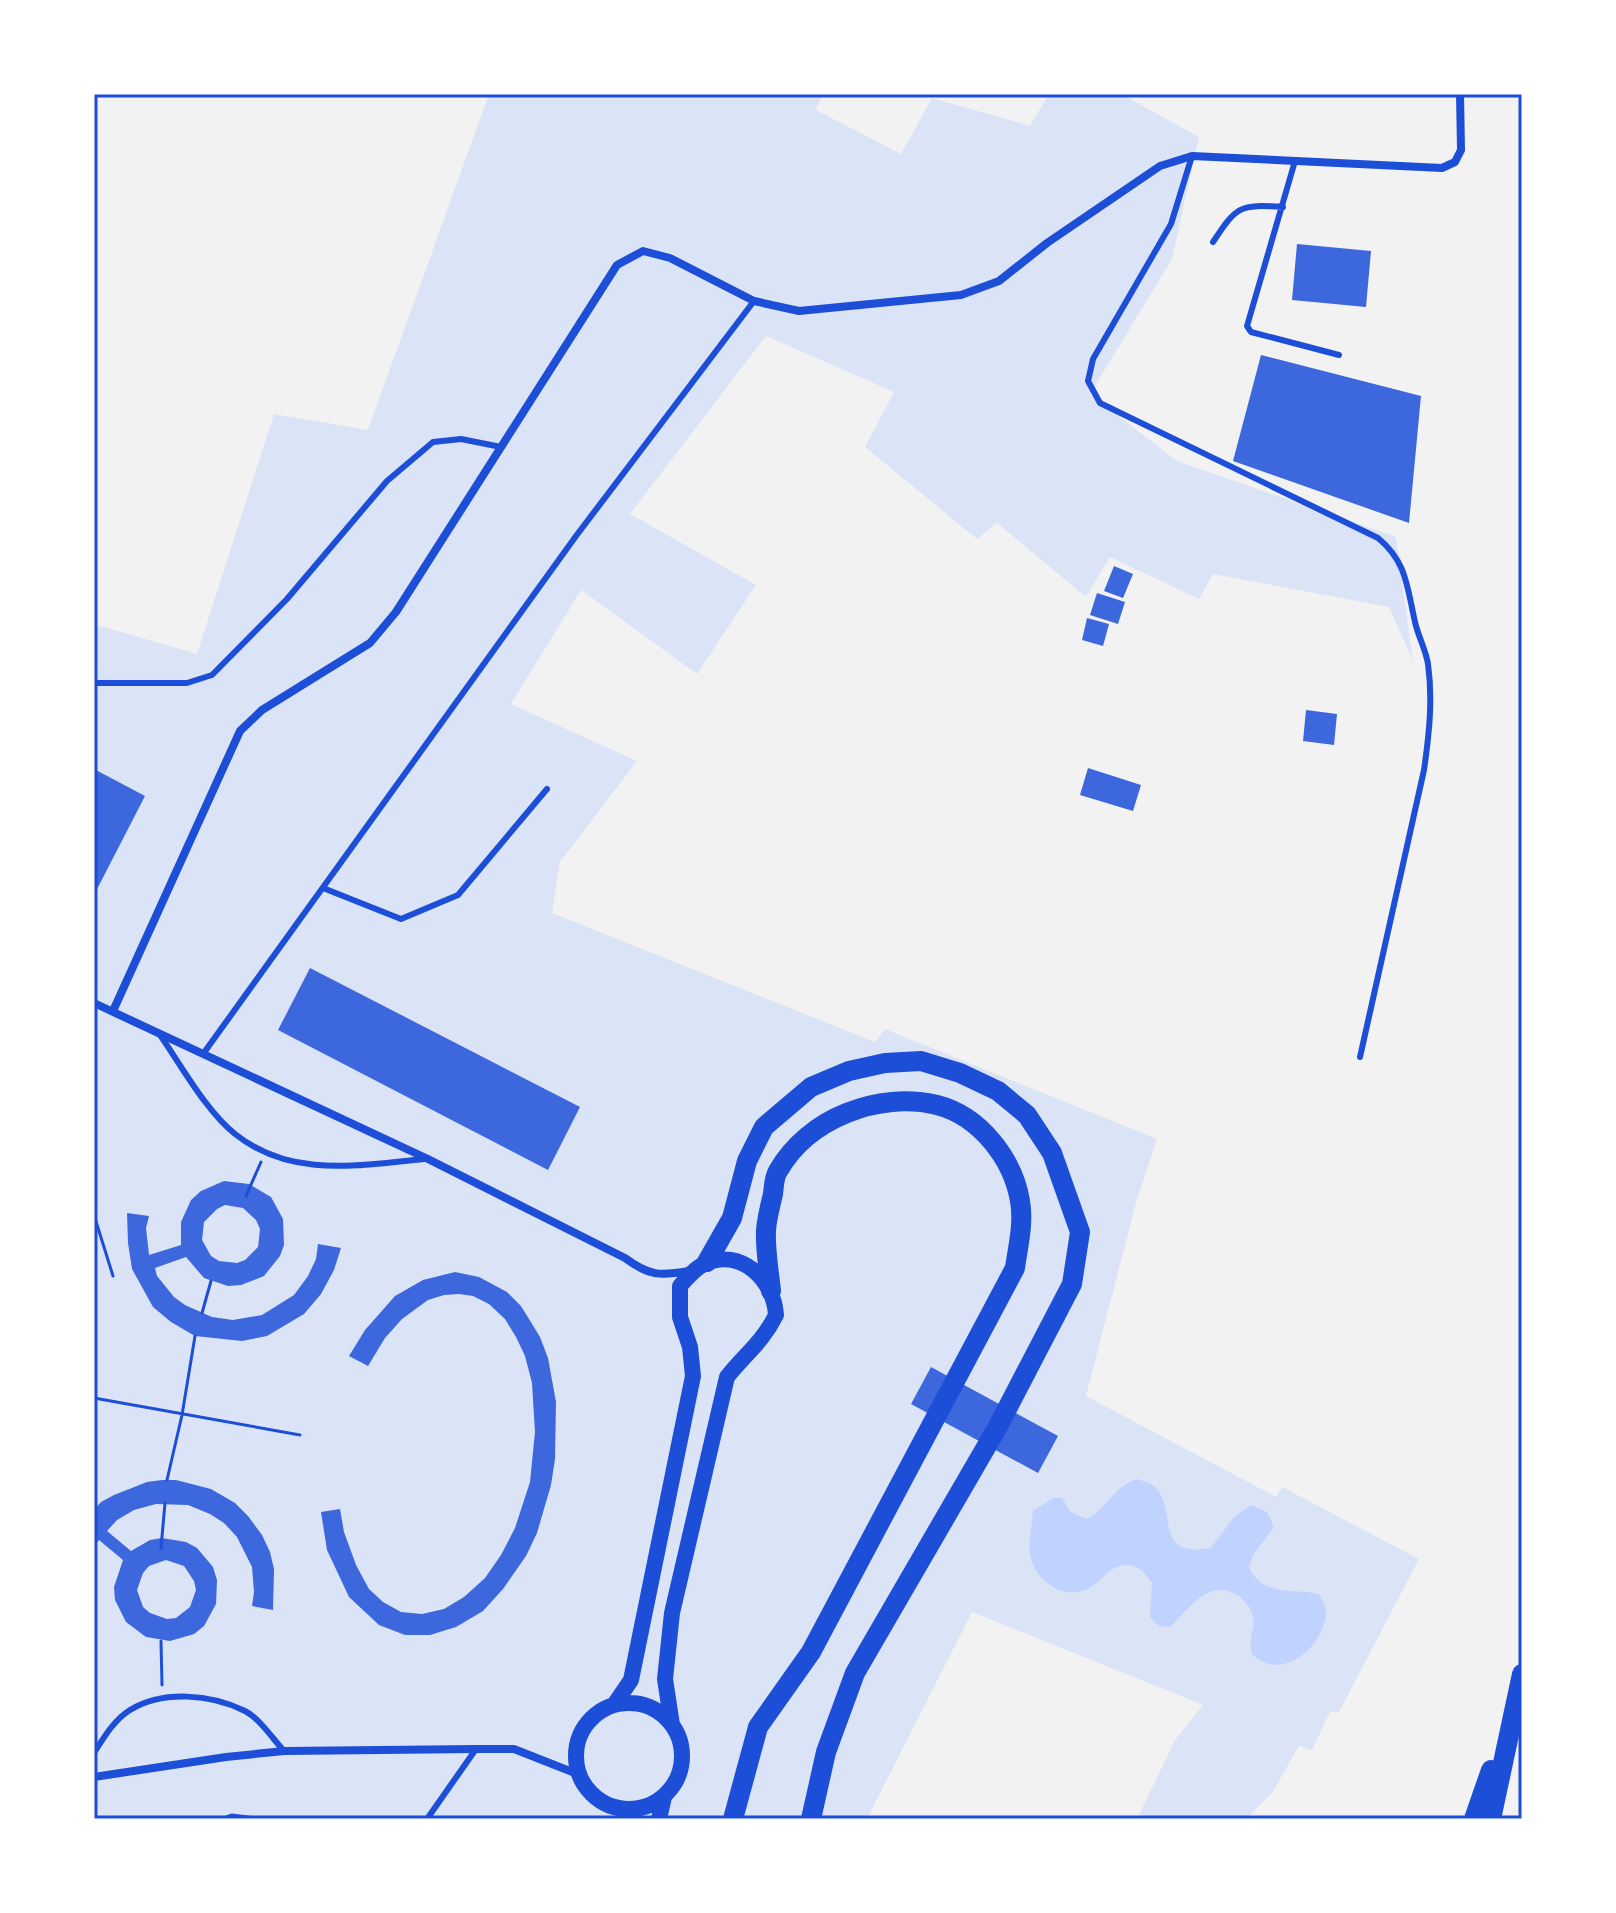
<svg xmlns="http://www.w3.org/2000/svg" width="1616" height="1913" font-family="Montserrat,sans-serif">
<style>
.green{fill:#dbe4f7}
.water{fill:#bfd3fe}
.building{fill:#3d67dc;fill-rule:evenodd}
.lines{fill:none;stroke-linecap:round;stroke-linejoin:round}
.path{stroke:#1d4ed8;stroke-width:3}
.service{stroke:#1d4ed8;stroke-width:6}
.minor{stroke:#1d4ed8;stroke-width:8}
.secondary{stroke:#1d4ed8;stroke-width:16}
.motorway{stroke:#1d4ed8;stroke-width:20}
.neatline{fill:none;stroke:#1d4ed8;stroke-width:3}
</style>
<rect width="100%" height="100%" fill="#f2f2f2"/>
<path class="green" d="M489,94H823L816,110L901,154L932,98L1030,126L1049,94H1121L1199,137L1172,259L1090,394L1177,461L1396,537L1413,661L1389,607L1213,574L1199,599L1110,557L1086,597L997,523L977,539L865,447L894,392L766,336L630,514L756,585L697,674L581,590L511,704L637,761L560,862L552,913L875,1042L885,1029L1157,1139L1137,1199L1086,1396L1276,1497L1282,1487L1419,1559L1339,1712H1330L1312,1750L1299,1746L1272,1793L1246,1819H1137L1175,1740L1203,1705L972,1612L867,1819H94V624L197,654L274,414L368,430Z"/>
<path class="water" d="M1137,1479C1143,1481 1151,1483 1155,1487C1179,1511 1151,1558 1211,1548L1234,1517L1251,1505L1267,1512L1274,1527L1253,1555L1249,1568C1264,1597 1291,1588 1319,1594C1321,1599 1326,1607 1326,1612C1325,1639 1297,1670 1269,1664C1263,1663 1257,1658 1252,1655C1247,1636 1256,1629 1253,1617C1251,1608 1245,1601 1239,1596C1209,1577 1190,1608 1170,1627L1159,1626L1150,1617L1152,1583C1145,1574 1140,1566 1128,1565C1112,1564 1103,1579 1091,1587C1067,1603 1035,1582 1030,1555C1028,1542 1032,1525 1033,1511L1053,1498H1062L1071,1512L1086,1519C1109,1508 1112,1487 1137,1479Z"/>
<path class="building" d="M1297,244L1371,251L1366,307L1292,300Z
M1261,355L1421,396L1409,523L1233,461Z
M1114,566L1133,574L1123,598L1104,591Z
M1097,593L1125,602L1118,624L1090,615Z
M1087,618L1109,624L1103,646L1082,640Z
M1306,710L1337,714L1334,745L1303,741Z
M1088,768L1141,785L1133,811L1080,795Z
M94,769L145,796L94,895Z
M310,968L580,1107L548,1170L278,1030Z
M224,1181L249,1184L271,1197L283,1219L284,1245L280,1256L264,1276L241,1285L228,1286L204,1278L186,1257L155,1268L157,1276L174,1297L185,1305L212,1317L233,1320L262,1315L294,1295L308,1276L316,1259L318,1244L341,1248L334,1270L321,1294L304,1314L267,1336L242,1341L195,1336L171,1322L153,1307L132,1269L128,1243L127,1213L149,1216L146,1228L149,1255L181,1245V1222L191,1200L201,1191ZM225,1205L243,1208L256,1220L260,1229L258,1247L245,1260L237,1263L219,1261L211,1256L202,1240L204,1222L217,1209Z
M455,1272L479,1277L507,1292L521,1306L540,1337L548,1358L556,1402L555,1459L551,1485L537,1533L526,1556L503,1589L483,1611L456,1627L430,1635H405L379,1625L349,1597L327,1550L321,1512L340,1509L344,1532L356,1565L369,1589L383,1602L401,1612L422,1614L444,1609L464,1597L485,1578L501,1555L515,1528L530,1482L535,1432L532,1383L525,1356L516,1337L505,1319L489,1304L473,1296L459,1294L444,1295L428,1300L402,1319L385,1338L368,1366L349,1356L365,1330L395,1296L423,1280Z
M931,1367L1058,1436L1038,1473L911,1404Z
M162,1480H176L211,1489L235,1503L248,1516L262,1535L270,1552L274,1569L273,1610L252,1606L254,1592L252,1567L237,1537L224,1523L210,1514L188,1505L156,1504L134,1510L117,1520L107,1531L131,1551L150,1540L162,1538L186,1542L197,1548L213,1567L217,1580L216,1604L204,1626L194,1634L170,1641L146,1637L126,1622L115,1600L114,1587L123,1560L99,1540L94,1546V1510L101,1502L114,1495L147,1482ZM166,1560L184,1566L194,1581L196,1590L190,1607L176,1618L167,1619L150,1613L143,1607L137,1590L143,1573L149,1566Z"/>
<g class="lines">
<path class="path" d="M246,1196L261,1162
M94,1215L113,1276
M202,1313L211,1281
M94,1398L300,1435
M167,1480L182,1415L195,1336
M161,1548L165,1503
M161,1641L162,1685
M221,1819L232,1815L264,1819"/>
<path class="service" d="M1192,156L1171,224L1093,359L1088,381L1100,403L1378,538C1407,562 1407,587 1415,622C1418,636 1426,650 1428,664C1433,700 1429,735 1424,770L1360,1057
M1295,161L1247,326L1251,332L1339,355
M1213,242C1237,206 1239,204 1283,207
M94,683H187L212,675L287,599L387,481L433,442L461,439L501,447
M323,888L401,919L458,895L547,789
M160,1035C181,1065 206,1111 235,1134C292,1179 358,1165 424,1159
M203,1054L576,536L754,301
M94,1753C104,1737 114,1720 130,1710C163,1690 211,1694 245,1711C259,1718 273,1739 284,1751
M427,1819L476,1749"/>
<path class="minor" d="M94,1003L428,1159L625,1258C649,1276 660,1276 689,1271
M113,1011L240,731L262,710L370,643L396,612L617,265L643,251L670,258L754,301L799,311L961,295L999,281L1047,243L1160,166L1192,156L1442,168L1455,162L1461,150L1460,94
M94,1777L226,1757L284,1751L476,1749H514L580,1775"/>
<path class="secondary" d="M576 1756a53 53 0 1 1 106 0a53 53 0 1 1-106 0Z
M614,1705L631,1680L693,1376L690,1347L680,1317V1286C687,1278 694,1269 704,1264C741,1247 774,1280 776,1315C762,1343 745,1354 727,1377L672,1613L665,1679L672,1725
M659,1819L664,1797"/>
<path class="motorway" d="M707,1262L732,1218L747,1161L764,1127L811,1087L849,1071L885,1063L921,1061L960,1073L998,1091L1027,1115L1052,1153L1080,1232L1072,1284L996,1430L855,1673L826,1752L811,1819
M733,1819L758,1727L811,1652L1015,1268C1018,1246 1024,1223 1020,1201C1013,1159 980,1116 937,1105C879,1091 808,1118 778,1171C774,1177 774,1186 773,1194C770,1206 767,1218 766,1230C765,1250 769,1271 771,1291
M1474,1819L1491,1770
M1491,1819L1522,1674"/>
</g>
<rect width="1616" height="1913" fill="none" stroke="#ffffff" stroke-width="192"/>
<rect x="96" y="96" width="1424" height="1721" class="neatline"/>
</svg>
